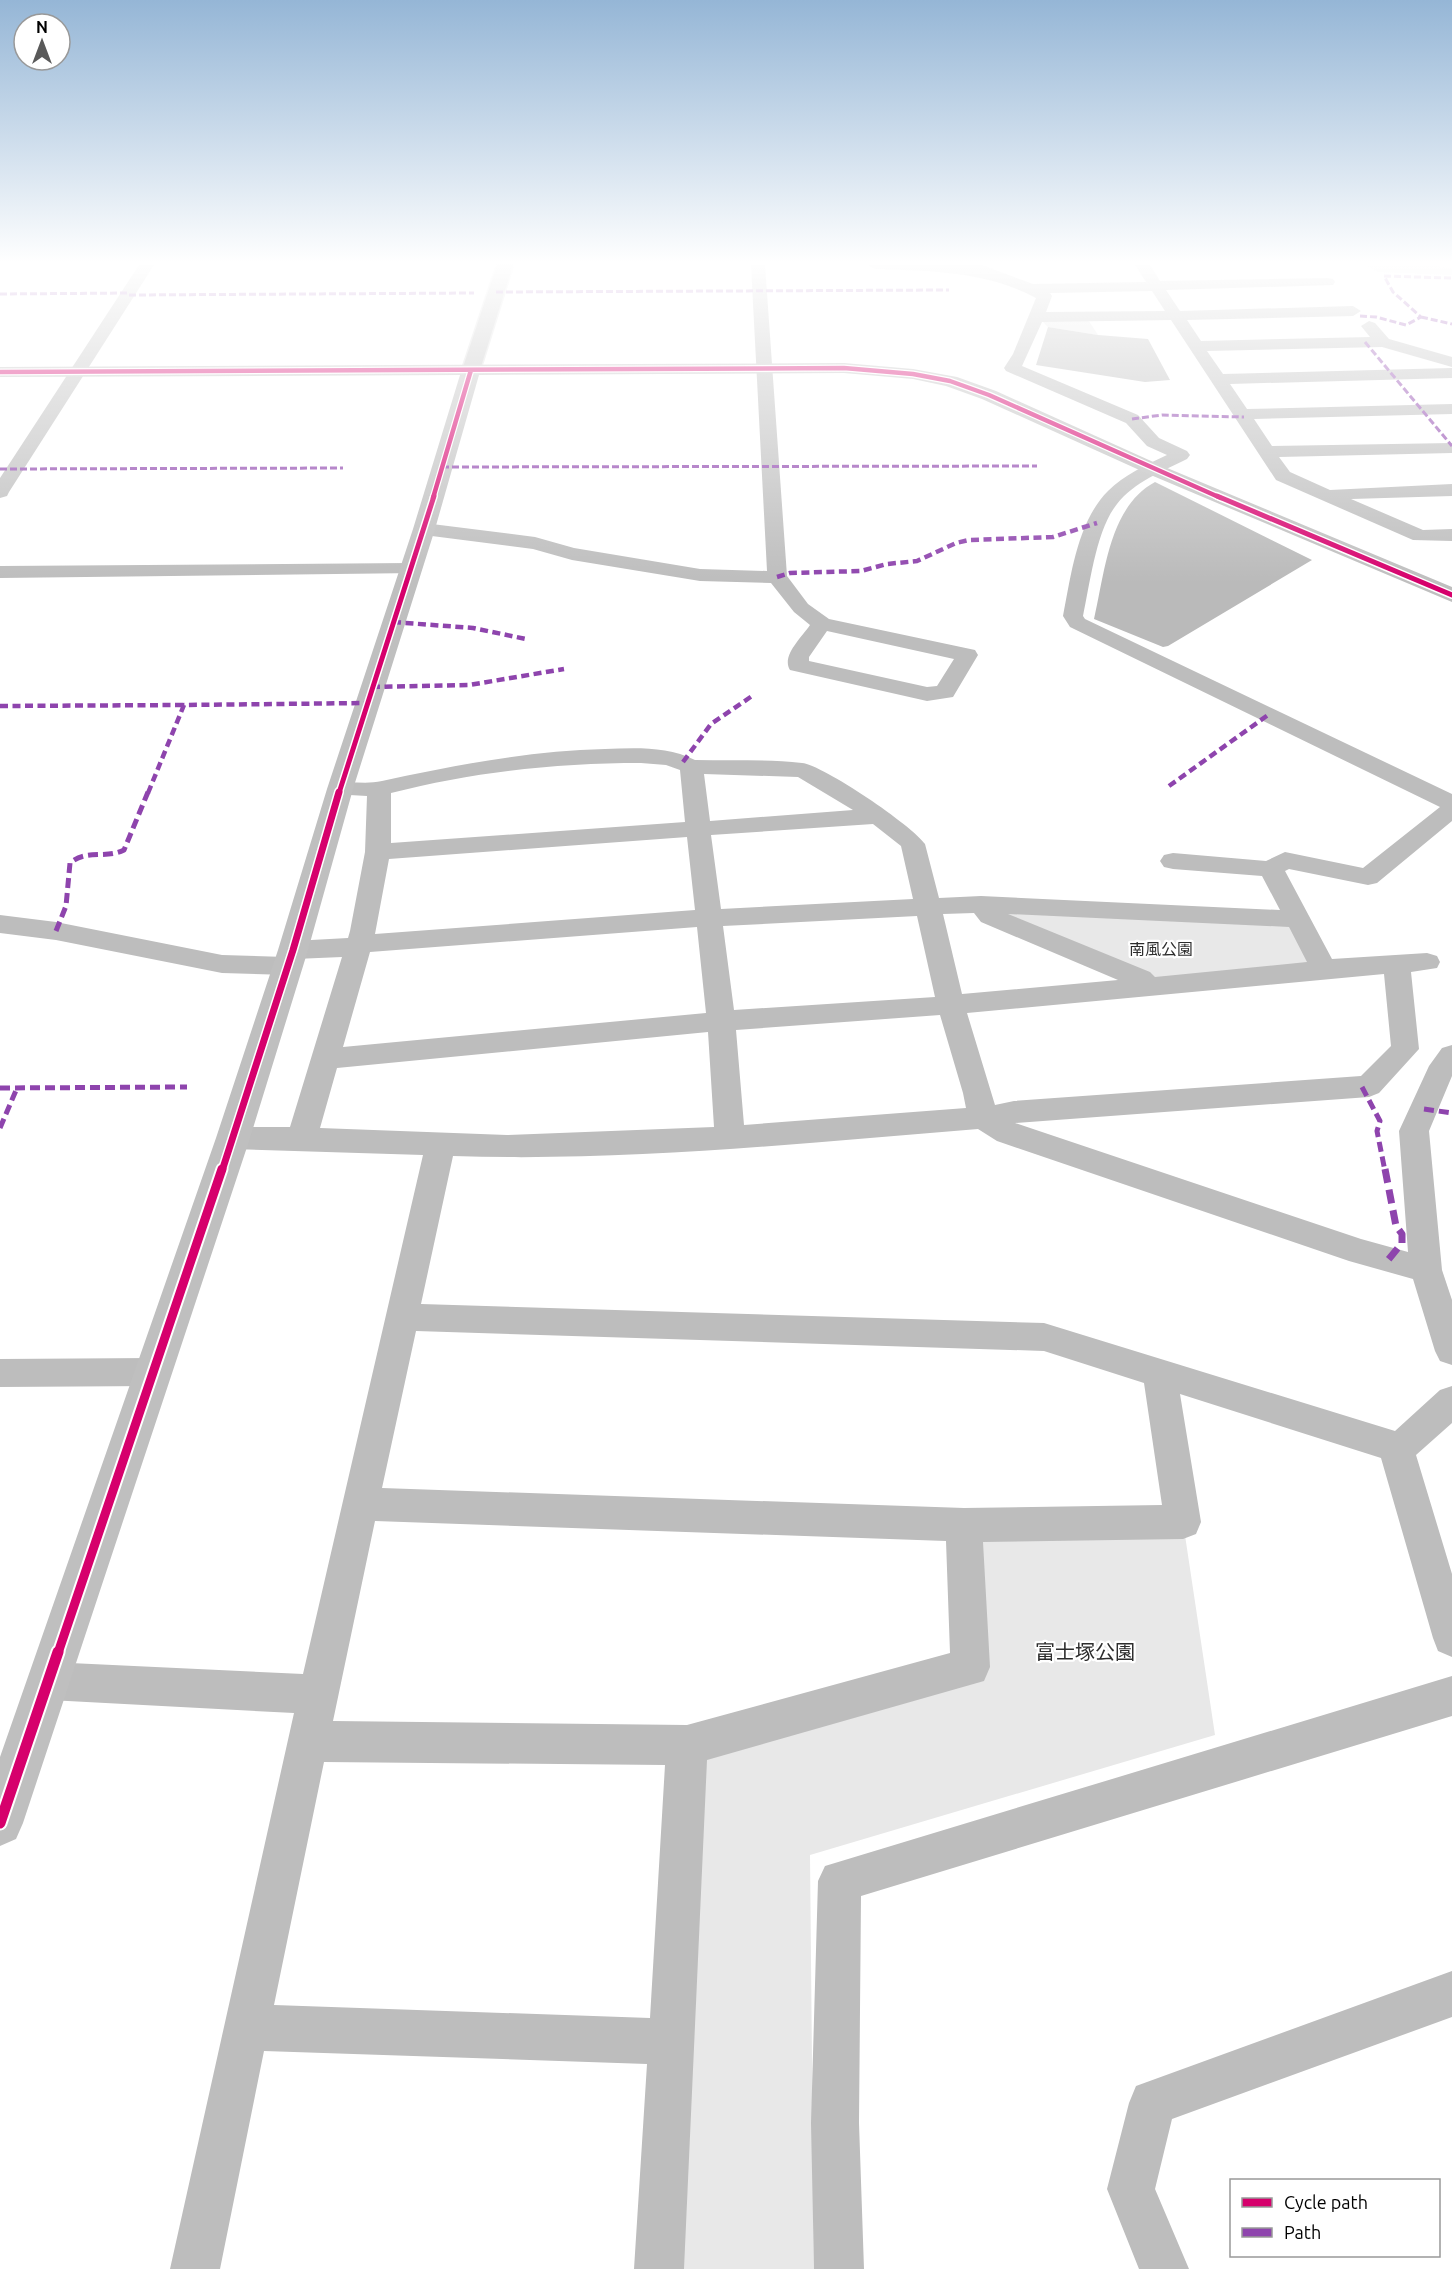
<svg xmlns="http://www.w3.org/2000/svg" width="1452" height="2269" font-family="Ubuntu,'Noto Sans JP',sans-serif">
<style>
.green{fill:#e8e8e8}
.water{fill:#bababa}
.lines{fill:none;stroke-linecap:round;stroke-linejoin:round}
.primary-casing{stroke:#dbdbdb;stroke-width:3}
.street{fill:#bdbdbd;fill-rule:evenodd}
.secondary{fill:#bfbfbf;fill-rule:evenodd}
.primary{fill:#bdbdbd;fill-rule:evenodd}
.quiet-far3{stroke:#8e44ad;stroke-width:3;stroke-dasharray:7 3;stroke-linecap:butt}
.quiet-far2{stroke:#8e44ad;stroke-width:4.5;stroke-dasharray:8 4.5;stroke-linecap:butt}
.quiet-far1{stroke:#8e44ad;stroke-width:5;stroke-dasharray:10 5;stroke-linecap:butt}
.quiet{stroke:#8e44ad;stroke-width:7;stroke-dasharray:14 7;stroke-linecap:butt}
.cycleway-far4-casing{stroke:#fff;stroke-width:7}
.cycleway-far3-casing{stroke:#fff;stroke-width:8}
.cycleway-far2-casing{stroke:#fff;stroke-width:10}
.cycleway-far1-casing{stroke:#fff;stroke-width:13}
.cycleway-casing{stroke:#fff;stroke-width:15}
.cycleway-far4{stroke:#d6006c;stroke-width:4.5}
.cycleway-far3{stroke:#d6006c;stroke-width:5}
.cycleway-far2{stroke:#d6006c;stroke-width:7}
.cycleway-far1{stroke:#d6006c;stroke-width:9}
.cycleway{stroke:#d6006c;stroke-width:11}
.labels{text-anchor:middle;stroke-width:4.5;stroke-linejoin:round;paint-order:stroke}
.park-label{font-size:16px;fill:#2d2d2d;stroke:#fff}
.near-park-label{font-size:20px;fill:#2d2d2d;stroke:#fff}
</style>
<rect width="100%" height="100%" fill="#fff"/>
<path class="green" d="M1365,265H1425L1452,268V275L1378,272Z
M1038,317L1087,318L1098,335L1048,327Z
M981,904L1298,919L1324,969L1149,987Z
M1183,1522L1215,1735L810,1855L814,2269H659L687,1745L970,1667L964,1525Z"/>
<path class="water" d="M1048,327L1098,335L1148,339L1170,380L1145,382L1036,365Z
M1155,482L1312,560L1168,646L1163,647L1094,619C1105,572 1109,507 1155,482Z"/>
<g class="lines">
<g class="primary-casing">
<path id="primary" d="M497,265H513L480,370L477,374H465L462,370Z"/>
</g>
<path class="street" d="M139,265H154L9,492L7,496L0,498V478Z
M751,265H765L787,576L808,604L829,619L975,650L978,655L953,697L927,701L790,670C781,656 802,637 810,625L794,612L771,583L700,581L572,560L533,549L424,535L417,533L414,529L417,525L424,523L535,537L574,548L700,569L767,571ZM827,631L954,659L937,686L927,687L809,661V657Z
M868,265H982L1033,284L1146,282L1135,265H1150L1160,281L1328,278L1333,279L1335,282L1333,285L1166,290L1180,311L1353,306L1361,311L1353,316L1187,320L1201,341L1370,337L1361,326L1369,321L1375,323L1389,339L1452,357V367L1382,347L1207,351L1223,374L1452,368V378L1230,384L1247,409L1452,404V414L1254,419L1272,446L1452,443V453L1279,457L1290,472L1330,490L1452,484V496L1351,499L1423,530L1452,529V541L1413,540L1276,480L1171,320L1042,322L1022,366L1138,415L1159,438L1187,451L1190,455L1187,459C1163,471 1134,482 1117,504C1096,530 1090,584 1083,616L1085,619L1452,794V821L1377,883L1368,885L1289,869L1285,871L1332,959L1427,953L1437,956L1440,962L1437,968L1411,972L1419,1049L1379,1093L1369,1097L1015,1123L1361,1239L1408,1252L1399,1131L1429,1066L1442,1048L1452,1045V1076L1429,1131L1442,1270L1452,1300V1365L1440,1361L1435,1351L1413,1279L1349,1261L997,1141L978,1129C803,1143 628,1162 453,1156L421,1304L1044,1323L1395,1431L1440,1390L1452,1386V1423L1416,1455L1452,1574V1657L1438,1651L1433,1638L1381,1458L1180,1394L1201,1522L1196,1534L1183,1539L983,1542L990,1667L984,1681L707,1760L684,2269H634L647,2064L264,2051L220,2269H170L294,1713L49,1700L35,1695L29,1681L35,1667L49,1662L303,1674L423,1155L233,1149L222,1146L218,1138L222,1130L233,1127H290L342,957L295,959L302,966L298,972L288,975L222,973L56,940L0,933V915L56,922L222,955L286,957L280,950L284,944L293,941L348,938L350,931L365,852L367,796L332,794L328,789L332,784C348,780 365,785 382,781C456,765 528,751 605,749C635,748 667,746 695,760C731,761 767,759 802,763C823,765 913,826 925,844L939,898L981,896L1280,910L1262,876L1173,869L1164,867L1160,861L1164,855L1173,853L1266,861L1285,852L1363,868L1440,807L1070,627L1063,616C1071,576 1077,522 1108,491C1124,475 1146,465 1167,455L1147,446L1126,423L1006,371L1004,368L1013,354L1036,298C986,271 931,271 875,269ZM1152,291L1165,311L1046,312L1052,296L1050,293ZM641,763L666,765L680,770L685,822L391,843V793C473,772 556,763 641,763ZM704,774L798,777L853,810L710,821ZM873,824L901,846L913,899L721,909L711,835ZM687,837L695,910L375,934L389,859ZM974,913L981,922L1118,980L962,994L943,914ZM1008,914L1289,927L1307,962L1155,977L1150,972ZM917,916L935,997L734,1010L723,926ZM697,927L706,1013L343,1047L370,952ZM1384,974L1391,1046L1361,1076L1014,1101L995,1105L967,1013ZM940,1015L963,1093L966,1108L744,1125L736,1030ZM708,1032L714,1127L507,1135L320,1128L337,1068ZM416,1331L1044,1351L1144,1383L1162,1505L964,1508L382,1488ZM375,1521L946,1541L950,1653L687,1725L333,1721ZM324,1762L665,1765L650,2018L274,2005Z
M410,563L417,565L420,569L417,573L0,578V566Z
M153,1358L165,1362L170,1372L165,1382L153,1386L0,1387V1359Z
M1452,1676V1716L861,1896L859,2123L864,2269H814L811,2123L818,1881L825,1866Z
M1452,1971V2017L1172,2119L1155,2189L1189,2269H1139L1107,2189L1129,2103L1136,2086Z"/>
<path class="secondary" d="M844,363L913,369L957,377L996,391L1160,465L1452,587V602L1146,473L982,399L946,386L913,379L844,373L479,375L435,529L353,789L308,950L250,1138L23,1823L16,1839L0,1846V1757L216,1138L278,950L327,789L413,529L460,375L0,377V367Z"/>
<use href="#primary" class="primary"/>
<path class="quiet-far3" d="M496,292L949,290
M0,294L130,293
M129,295L474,293
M1360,316L1376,317L1406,325L1421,317L1393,292L1384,276L1452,278
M1421,317L1452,324
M1365,342L1452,446
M1132,419L1162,415L1244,417
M442,467L1037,466
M0,469L343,468"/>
<path class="quiet-far2" d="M777,577L790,573L861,571L887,564L917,561L956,543L969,540L1053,537L1097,523
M393,622L473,628L526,639
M372,687L469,685L564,669
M0,706L184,705
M683,762L711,724L752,696
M1169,786L1268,715
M148,793L184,705L367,703"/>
<path class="quiet-far1" d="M56,931L66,906L70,863C86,849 106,859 124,850L148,792
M1362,1087L1380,1121L1377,1131L1385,1171
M0,1088L187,1087
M1424,1109L1452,1113
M0,1128L17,1088"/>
<path class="quiet" d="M1385,1169L1396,1226L1402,1234V1243L1388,1260"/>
<g class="cycleway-far4-casing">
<path id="cycleway-far4" d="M0,372L844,368L913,374L950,381L989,395L1221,498
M433,498L471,370"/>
</g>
<g class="cycleway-far3-casing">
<path id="cycleway-far3" d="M1217,496L1452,595
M339,793L434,496"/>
</g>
<g class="cycleway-far2-casing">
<path id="cycleway-far2" d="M222,1171L293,950L339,792"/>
</g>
<g class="cycleway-far1-casing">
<path id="cycleway-far1" d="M58,1653L222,1169"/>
</g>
<g class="cycleway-casing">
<path id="cycleway" d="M0,1823L58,1652"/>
</g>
<use href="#cycleway-far4" class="cycleway-far4"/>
<use href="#cycleway-far3" class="cycleway-far3"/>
<use href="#cycleway-far2" class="cycleway-far2"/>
<use href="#cycleway-far1" class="cycleway-far1"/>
<use href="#cycleway" class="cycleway"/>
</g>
<linearGradient id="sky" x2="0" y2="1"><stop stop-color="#95b6d6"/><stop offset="0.45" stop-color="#fff"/><stop offset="1" stop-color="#fff" stop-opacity="0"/></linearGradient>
<rect width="1452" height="583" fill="url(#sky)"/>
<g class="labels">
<g class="park-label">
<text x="1161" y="955">南風公園</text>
</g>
<g class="near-park-label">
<text x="1085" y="1659">富士塚公園</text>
</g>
</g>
<rect x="1230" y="2179" width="210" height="78" fill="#ffffff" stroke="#999999" stroke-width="1.5"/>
<rect x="1242" y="2198" width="30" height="9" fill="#d6006c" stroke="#999999" stroke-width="1.5"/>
<text x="1284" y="2209" font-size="18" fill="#000000">Cycle path</text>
<rect x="1242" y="2228" width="30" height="9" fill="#8e44ad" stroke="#999999" stroke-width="1.5"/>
<text x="1284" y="2239" font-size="18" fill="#000000">Path</text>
<g transform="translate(42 42)"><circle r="28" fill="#ffffff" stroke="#999999" stroke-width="1.5"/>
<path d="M0-4.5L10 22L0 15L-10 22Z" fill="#595959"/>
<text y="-9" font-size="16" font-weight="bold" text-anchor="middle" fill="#000000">N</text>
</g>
</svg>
